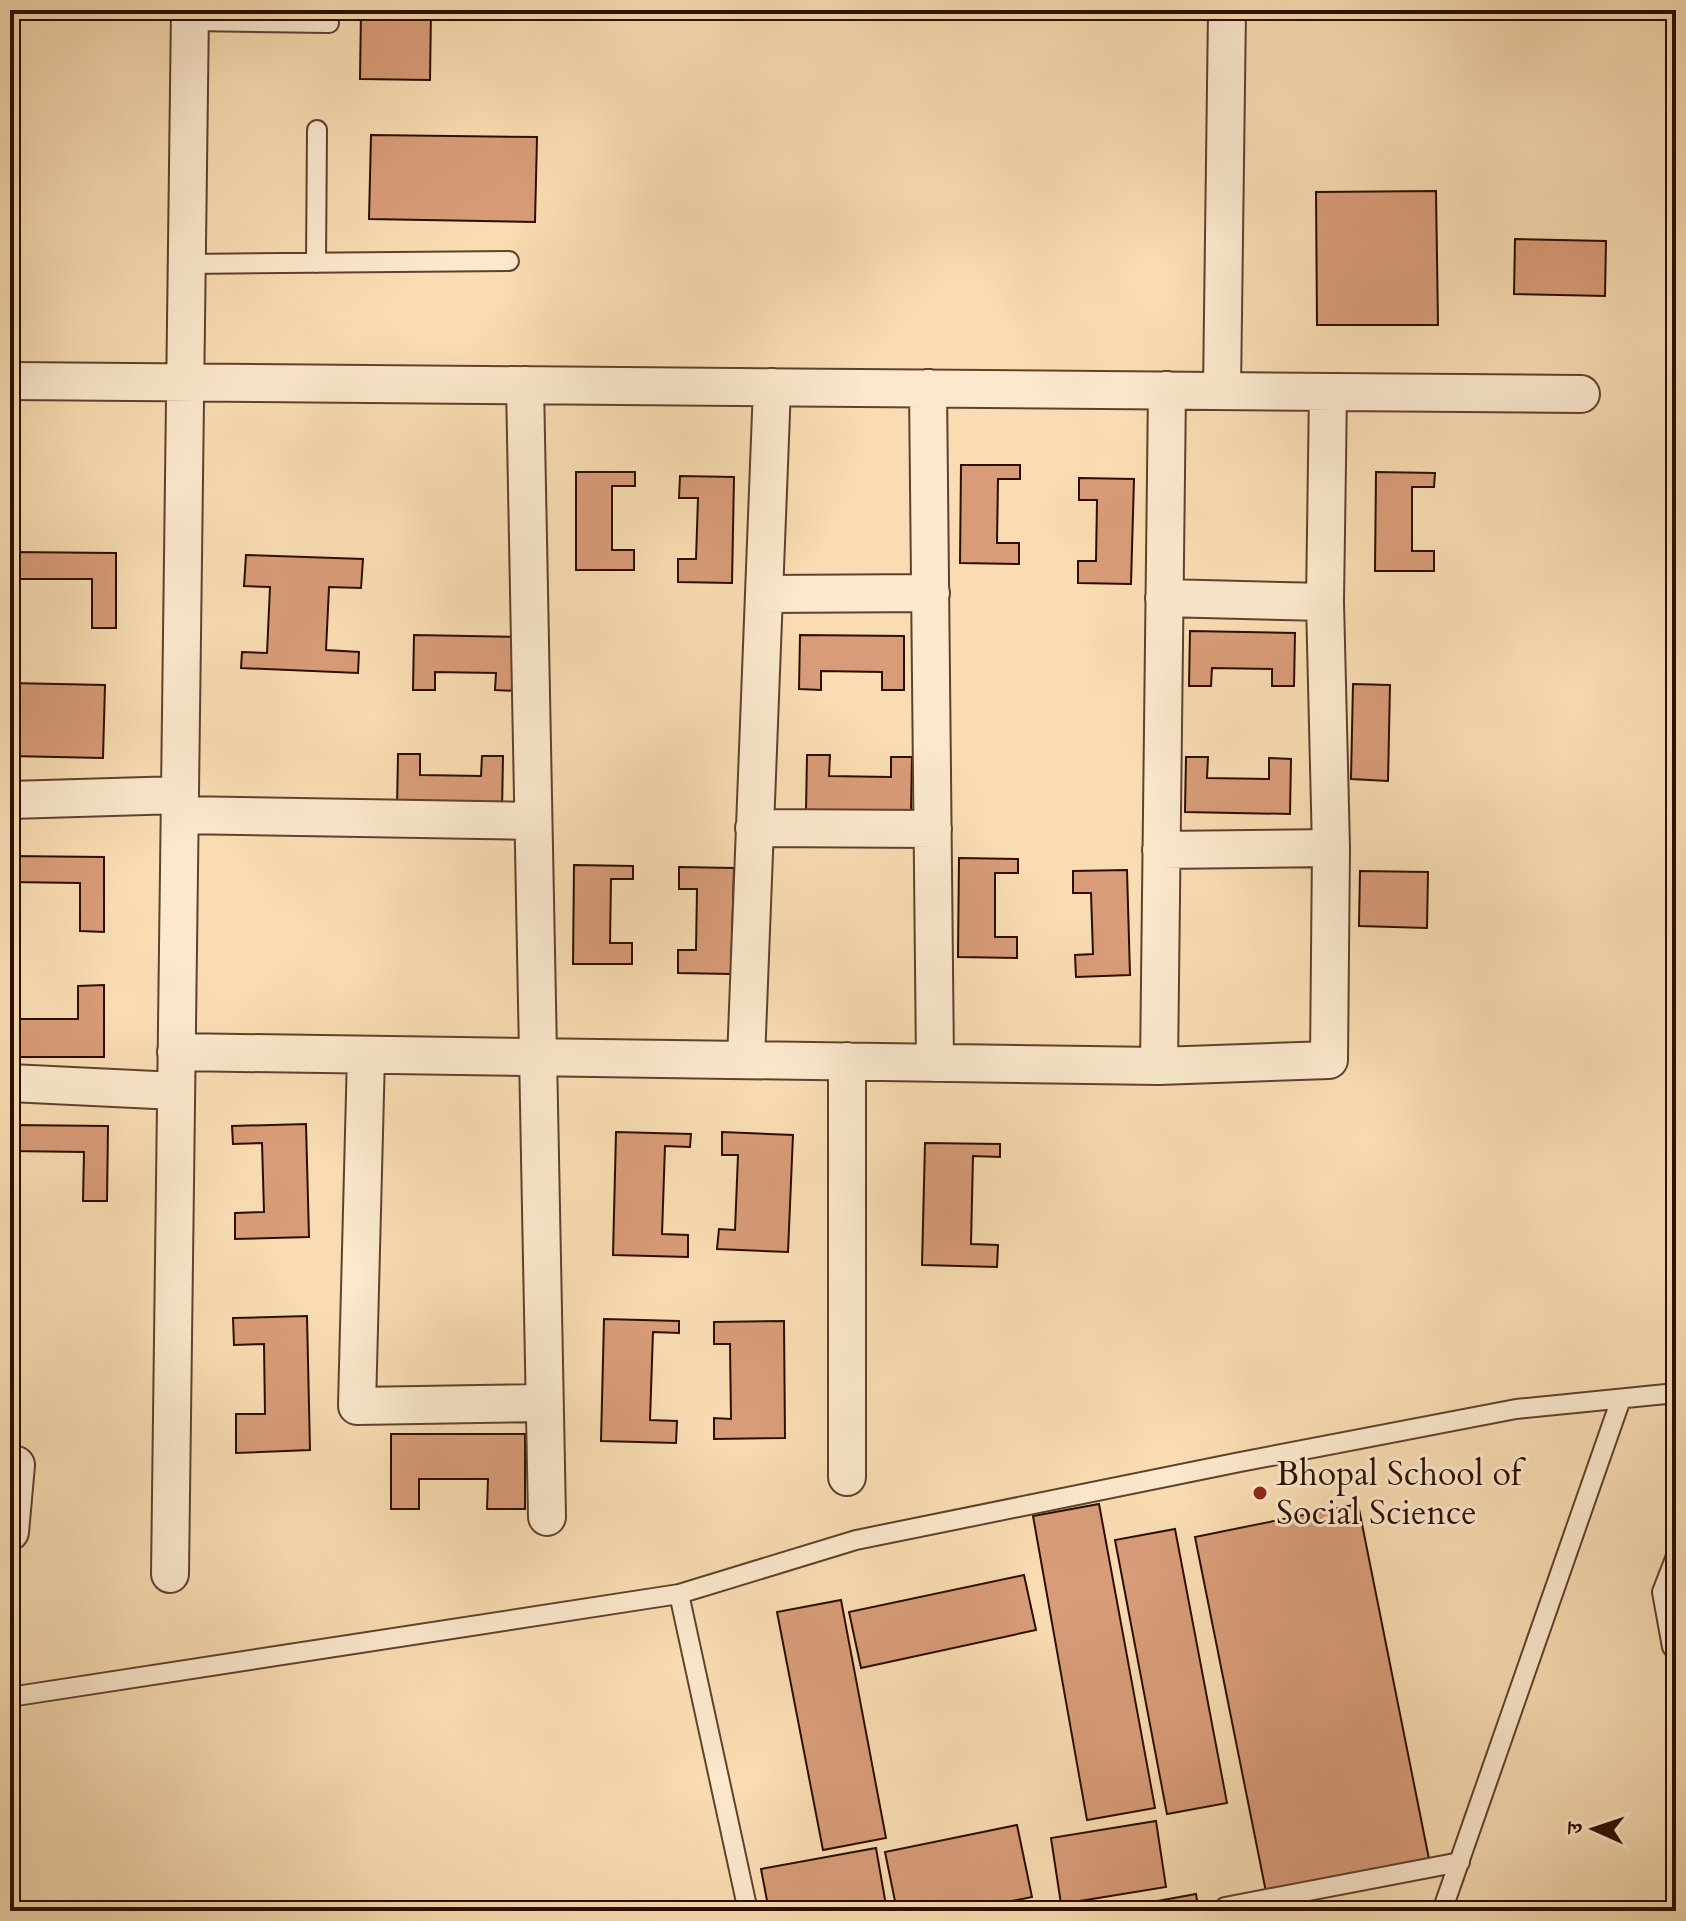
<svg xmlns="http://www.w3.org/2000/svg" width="1686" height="1921" font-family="Cardo,'Noto Serif Devanagari',serif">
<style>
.building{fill:#d89c78;stroke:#2c0d01;stroke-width:2}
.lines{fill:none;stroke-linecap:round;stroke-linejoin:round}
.lane-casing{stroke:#5f412d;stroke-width:22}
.street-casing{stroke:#5f412d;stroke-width:40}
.lane{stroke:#fbe8cd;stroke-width:18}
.street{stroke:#fbe8cd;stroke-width:36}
.poi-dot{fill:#8f2418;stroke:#fbe8cd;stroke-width:3}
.labels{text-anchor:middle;stroke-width:6;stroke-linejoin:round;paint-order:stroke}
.poi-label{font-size:34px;fill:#2c0d01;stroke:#fbe8cd;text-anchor:start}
</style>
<rect width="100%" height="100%" fill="#f9dcb2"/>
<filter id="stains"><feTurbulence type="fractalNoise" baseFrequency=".0025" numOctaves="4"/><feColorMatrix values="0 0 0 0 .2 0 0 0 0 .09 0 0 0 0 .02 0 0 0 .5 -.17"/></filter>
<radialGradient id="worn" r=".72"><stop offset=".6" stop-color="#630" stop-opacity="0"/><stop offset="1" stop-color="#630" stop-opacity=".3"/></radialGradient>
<path class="building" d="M361,10H431L430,80L360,79Z
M371,135L537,137L535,222L369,219Z
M1436,191L1438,325H1317L1316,192Z
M1515,239L1606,241L1605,296L1514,294Z
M961,465H1020V479H998L997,543H1019V564L960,563Z
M576,472H635V486H612V550H634V570H576Z
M1376,472L1435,473L1434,487H1412V551H1434V571H1375Z
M680,476L734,477L732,583L678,582V559H696L698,498H679Z
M1079,478L1134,479L1131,584L1078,583V561H1096L1097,500H1079Z
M10,552L116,553V628H92V579H15L14,627H10Z
M246,555L363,559L361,588L329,587L326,650L359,652L358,673L241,668L242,652L267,653L270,587L244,586Z
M1190,631L1295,633L1294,686H1272V669L1212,668L1211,686H1189Z
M414,635L519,637L518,691L495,690L496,673L435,672V690H413Z
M800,635L904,636V690H882V672L821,671V690L799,689Z
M10,683L105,685L103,758L10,756Z
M1353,684L1390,685L1388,781L1351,779Z
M398,754H420V775L481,776L482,756H503L502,811L397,809Z
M807,755H830L829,776L891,777V757H912L911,812L806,811Z
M1186,757H1208L1207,778L1269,779V758L1291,759L1290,814L1185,812Z
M10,856L104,857V932L80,931V883L10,882Z
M959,858L1018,859V873H995V937H1017V958L958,957Z
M574,865L633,866V879H611L610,943H632V964H573Z
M679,867L734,868L731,974L678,973V950H696L697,889H679Z
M1127,870L1130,975L1076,977L1075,955L1093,954L1091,893H1073V871Z
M1360,871L1428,872L1427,928L1359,926Z
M104,985V1057H10V986H14V1019H78V986Z
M306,1124L309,1237L235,1239V1213L264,1212L262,1143L233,1144L232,1126Z
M10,1125L108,1126L107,1201H83L84,1152L10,1151Z
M616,1132L691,1134L690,1147L665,1146L662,1234L688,1235V1257L613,1255Z
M722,1132L793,1135L788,1252L717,1249L719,1229L735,1230L738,1155H722Z
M925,1143L1000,1144V1157L973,1156L971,1244L998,1245L997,1267L922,1265Z
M307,1316L310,1450L236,1453V1414H265L264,1344L234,1345L233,1318Z
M604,1319L679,1321V1333L653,1332L650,1420L677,1421L676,1443L601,1441Z
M784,1321L785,1438L714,1439V1418L731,1419L730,1344H714V1322Z
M391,1434H525V1509H487L488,1479H419V1509H391Z
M1099,1504L1155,1808L1087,1820L1033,1516Z
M1358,1504L1429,1859L1266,1892L1195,1537Z
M1175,1529L1227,1803L1167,1814L1115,1540Z
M1024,1575L1036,1630L861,1668L849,1612Z
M841,1600L886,1838L823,1850L777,1612Z
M1156,1821L1166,1887L1061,1904L1051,1838Z
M1017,1825L1032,1897L962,1911H897L885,1852Z
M876,1848L887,1911H769L761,1869Z
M1196,1894L1199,1911H1103Z"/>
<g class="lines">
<g class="lane-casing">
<path id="lane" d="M190,21L329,23
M316,263L317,130
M186,264L509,261
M1676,1556L1662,1592L1672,1647L1676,1651
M679,1594L748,1911
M10,1697L679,1594L856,1540L1240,1462L1516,1409L1676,1393
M1225,1907L1460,1862
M1442,1911L1621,1399"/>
</g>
<g class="street-casing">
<path id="street" d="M10,381L1581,394
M525,385L547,1517
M928,388L935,1063
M1222,390L1227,10
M764,594L931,593
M1164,598L1325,602
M10,800L180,795
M180,815L533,821
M754,828L933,829
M1161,850L1331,848
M176,1052L1159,1066L1329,1060L1331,848L1325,602L1328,392
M366,1055L357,1406L544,1403
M746,1060L772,387
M847,1061V1477
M1159,1066L1167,390
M10,1083L176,1091
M10,1464L16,1465L10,1532
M170,1574L190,10"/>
</g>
<use href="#lane" class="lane"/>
<use href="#street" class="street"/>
</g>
<circle class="poi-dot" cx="1260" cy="1493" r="8"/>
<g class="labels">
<g class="poi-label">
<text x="1276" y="1485">Bhopal School of<tspan x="1276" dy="39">Social Science</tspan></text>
</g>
</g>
<rect width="1686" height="1921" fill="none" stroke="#f9dcb2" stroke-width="40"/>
<rect x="12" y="12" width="1662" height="1897" fill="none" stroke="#2c0d01" stroke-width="4"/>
<rect x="20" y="20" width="1646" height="1881" fill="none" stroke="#2c0d01" stroke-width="2"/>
<g transform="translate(1594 1829) rotate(273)" stroke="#fbe8cd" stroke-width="6" paint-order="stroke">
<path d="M0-6L14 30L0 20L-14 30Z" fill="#2c0d01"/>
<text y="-12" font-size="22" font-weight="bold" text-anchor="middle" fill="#2c0d01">उ</text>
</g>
<rect width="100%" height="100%" filter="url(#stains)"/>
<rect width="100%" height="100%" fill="url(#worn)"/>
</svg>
